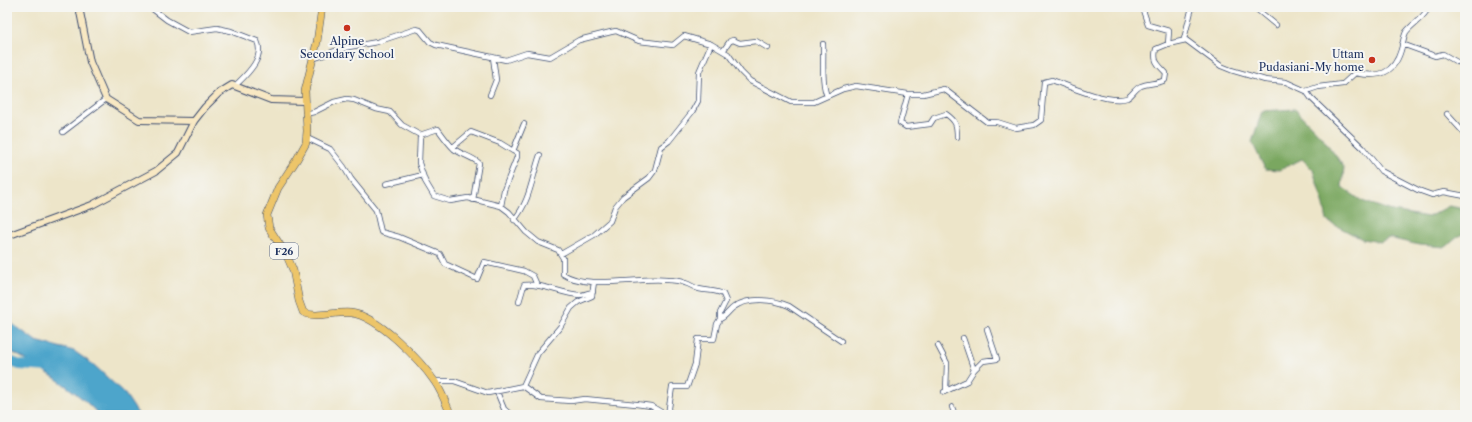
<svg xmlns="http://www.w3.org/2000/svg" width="1472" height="422" font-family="'Libre Caslon Text',serif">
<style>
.forest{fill:#7aa760;stroke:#4a6b5f}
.water{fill:#4ea5cb;stroke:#346a94}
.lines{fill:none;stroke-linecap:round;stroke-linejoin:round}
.river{stroke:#4ea5cb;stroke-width:10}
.street-casing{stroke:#3a4a6e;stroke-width:6}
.secondary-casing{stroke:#3a4a6e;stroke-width:8}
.primary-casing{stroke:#3a4a6e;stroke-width:8}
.street{stroke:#fff;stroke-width:4.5}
.secondary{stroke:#f8e8c3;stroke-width:6}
.primary{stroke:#edc569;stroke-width:7}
.poi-dot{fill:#c8321e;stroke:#f6f6f2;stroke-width:1.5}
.labels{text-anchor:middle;stroke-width:4;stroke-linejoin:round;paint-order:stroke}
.shield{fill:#f6f6f2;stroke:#5d6b8a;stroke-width:1}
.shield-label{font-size:10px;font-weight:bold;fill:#1b2f5e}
.poi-label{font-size:11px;fill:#1b2f5e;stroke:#f6f6f2}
</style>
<rect width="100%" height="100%" fill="#f6f6f2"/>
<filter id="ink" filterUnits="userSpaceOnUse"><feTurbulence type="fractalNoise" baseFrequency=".025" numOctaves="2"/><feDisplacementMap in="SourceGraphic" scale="8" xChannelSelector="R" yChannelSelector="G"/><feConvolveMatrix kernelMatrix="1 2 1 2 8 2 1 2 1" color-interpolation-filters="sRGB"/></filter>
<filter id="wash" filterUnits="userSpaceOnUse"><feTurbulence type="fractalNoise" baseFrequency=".012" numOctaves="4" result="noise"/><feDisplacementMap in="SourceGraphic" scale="16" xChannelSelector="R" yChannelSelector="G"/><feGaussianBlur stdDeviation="0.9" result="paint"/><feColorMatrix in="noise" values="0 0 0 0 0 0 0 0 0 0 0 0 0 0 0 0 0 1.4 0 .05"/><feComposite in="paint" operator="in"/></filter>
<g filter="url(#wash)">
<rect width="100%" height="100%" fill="#ede5c9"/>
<path class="forest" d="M1295,109L1322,137L1344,167L1342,187L1362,201L1392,211L1428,217L1449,206L1465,209V234L1460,235L1446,247L1419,245L1389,238L1380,242L1362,239L1327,221L1324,206L1313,170L1302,159L1280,170L1265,169L1252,142L1262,111Z"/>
<path class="water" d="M7,320L36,341L74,351L94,365L125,394L139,415H99C80,393 34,362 7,350Z"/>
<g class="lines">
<path class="river" d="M7,360L20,365L48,367"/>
</g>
</g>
<g filter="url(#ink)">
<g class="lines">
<g class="street-casing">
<path id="street" d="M150,7L167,20L189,32L217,28L231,31L257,41C265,58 247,74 236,85
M1142,7L1148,25L1169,31L1168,44L1186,40L1221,66L1231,70L1265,80L1286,82L1306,91
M1254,7L1276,25
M1429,7C1423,19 1414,22 1406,32C1403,38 1403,44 1401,50C1394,74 1379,78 1355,73L1343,84L1318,87L1306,91L1311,98L1363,148L1381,171L1418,190L1432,195L1444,192L1465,196
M1184,39L1192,7
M823,44C824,60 821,83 827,96
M1402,44L1435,56L1443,54L1457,62
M723,51L730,41L733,40L740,43L756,41L768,48
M313,59L343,48L377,42L416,29L420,30L430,42L436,45L506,60L527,53L550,57L579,40L611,32L616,31L639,41L673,45L684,36L711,44
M908,94L900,123L906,127L930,124L934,118L946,114C956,121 957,125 957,137
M490,95L496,80L493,57
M305,114L314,112L334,102L347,99L354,100L376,109L390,112L402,125L420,135L419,163L425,181L434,196L450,201L468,198L501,206L509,212L526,232L538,242L558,250L563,258V274C587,290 638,277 667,280C673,280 680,281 685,283C690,284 694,288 699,289C708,291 715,290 723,294L726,301L720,313V319C726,317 729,310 734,307C749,297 773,299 789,306L841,341
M1447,114L1465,134
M63,132L106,99
M420,135L438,129C443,136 448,143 454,149C462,155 471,156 479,163L473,200
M307,138L330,149L344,167L351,179L376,210L381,232L399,237L440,254L445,264L477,279L484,262L524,271L533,276L537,285
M453,147L471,132L500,143L513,151
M386,184L423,175
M501,206L504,190L517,157V153L513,151L524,124
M514,220C530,202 532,177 540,155
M561,254L594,235L610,221L615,207L623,197L649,178L655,170L661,147L669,141L692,112L698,101L699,72L711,44L728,54L741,72L750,81L791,102H814L843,89L856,86L908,94H923L944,89L987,122H997L1016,128L1034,125L1041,120L1044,82L1052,80C1070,87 1109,104 1127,98C1133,95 1135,88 1141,86C1149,83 1157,84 1165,80L1166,73C1158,64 1153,62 1156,49L1168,44
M519,302L524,285C543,283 561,294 580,295C585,295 589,292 593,292
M963,338L974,370
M938,346L947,363L946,390
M435,381H454L488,393L523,386L541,399L571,401L585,399L636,404L651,406L666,415
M523,386L538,353L560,327L571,308L578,302L592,296L594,282
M497,392L504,409L511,415
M944,392L967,381L974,370L983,361L997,359L987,329
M952,407L955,415
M668,415L672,387H687L695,364L698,339H714L717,324L720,319"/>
</g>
<g class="secondary-casing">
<path id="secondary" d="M79,7L90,62L106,99L139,120L194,121
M7,236L92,205L156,171L178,153L194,121L205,107L219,93L232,85L271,100L304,101"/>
</g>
<g class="primary-casing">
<path id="primary" d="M322,7L317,42L305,91L307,131L306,143L297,159L278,188L267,215L269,228L287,256L293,270L299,301L303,312C314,319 337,311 351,313C378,316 420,360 435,382C442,392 446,404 451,415"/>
</g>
<use href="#street" class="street"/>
<use href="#secondary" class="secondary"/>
<use href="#primary" class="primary"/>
</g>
</g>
<g class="poi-dot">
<circle cx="347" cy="28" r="4"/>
<circle cx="1372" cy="60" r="4"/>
</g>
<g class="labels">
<rect class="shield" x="270" y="243" width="28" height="16" rx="3"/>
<g class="shield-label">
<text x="284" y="255">F26</text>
</g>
<g class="poi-label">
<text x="347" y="45">Alpine<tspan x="347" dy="13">Secondary School</tspan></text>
<text x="1364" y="58" text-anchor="end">Uttam<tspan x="1364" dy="13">Pudasiani-My home</tspan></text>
</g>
</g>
<rect width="1472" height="422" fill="none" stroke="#f6f6f2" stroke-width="24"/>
</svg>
